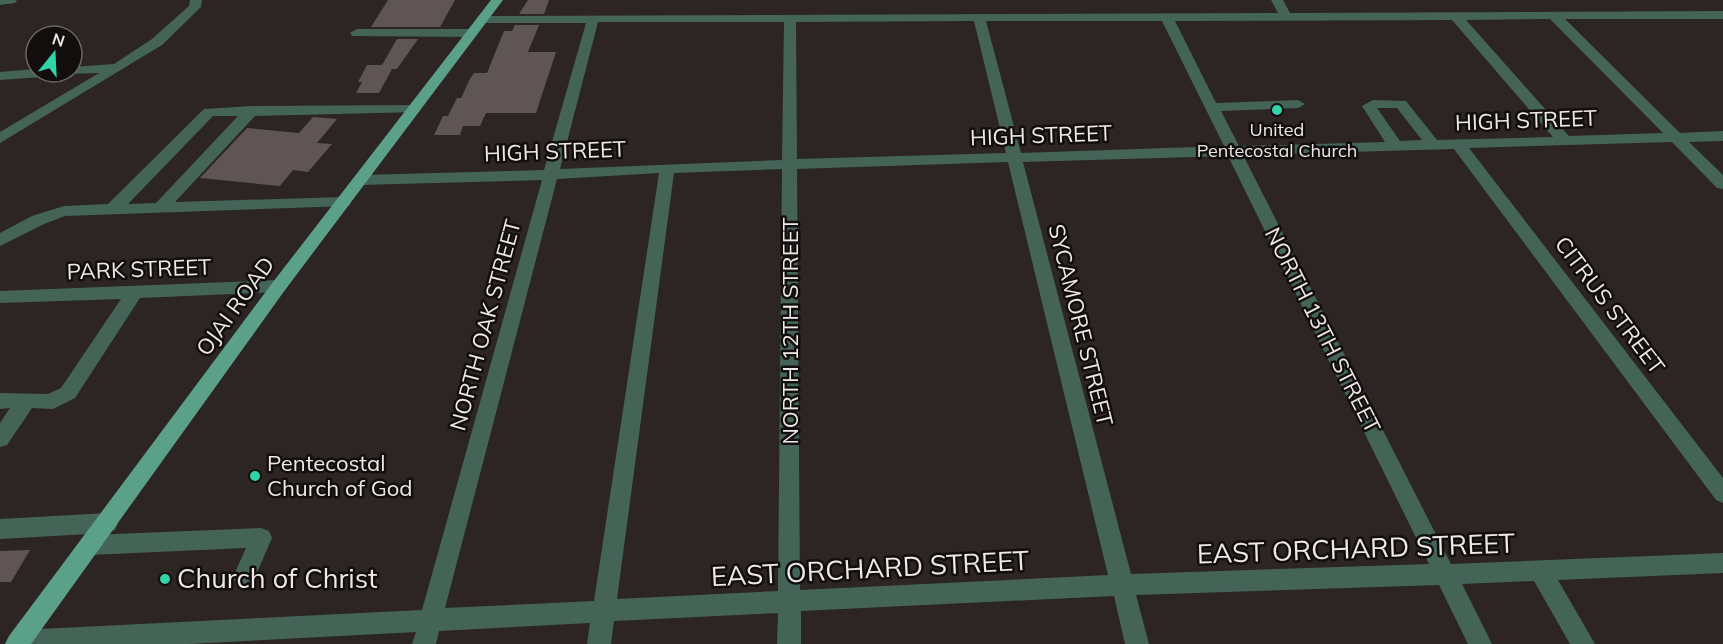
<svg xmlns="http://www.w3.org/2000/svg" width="1723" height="644" font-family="Mulish,sans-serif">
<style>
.building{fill:#605555}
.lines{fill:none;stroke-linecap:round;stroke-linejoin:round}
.minor{fill:#446458;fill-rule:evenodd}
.major{fill:#5ba089;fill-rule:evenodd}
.poi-dot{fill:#31d4a9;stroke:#130e0e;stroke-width:2}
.labels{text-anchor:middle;stroke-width:5;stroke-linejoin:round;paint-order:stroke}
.far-poi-label{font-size:18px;fill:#eee8e8;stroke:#130e0e}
.street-label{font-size:22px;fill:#eee8e8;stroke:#130e0e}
.poi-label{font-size:22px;fill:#eee8e8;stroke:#130e0e;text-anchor:start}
.near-street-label{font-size:27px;fill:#eee8e8;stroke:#130e0e}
.near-poi-label{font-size:27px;fill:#eee8e8;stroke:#130e0e;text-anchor:start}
</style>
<rect width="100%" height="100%" fill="#2d2424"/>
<path class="building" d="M388,0H455L440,27H371Z
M528,0H549L544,14H519Z
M515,25H539L528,52H556L536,113H486L480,126H463L460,135H434L443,116H448L457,98H461L470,79L474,73H487L504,31H512Z
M397,39H418L397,69H392L379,93H356L362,82H358L367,65H382Z
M313,117L337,119L317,143L332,144L308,172L293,170L280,186L200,178L247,128L299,133Z
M30,550L11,582H0V551Z"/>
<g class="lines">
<path class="minor" d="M0,0H17L15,3L0,5Z
M190,0H202L201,7L162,45L0,143V132L99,73L67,74L66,72H72V67L114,64L152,39L189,6Z
M1271,0H1283L1290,13L1723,11V19H1565L1680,133L1723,131V141L1689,142L1723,175V189L1717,188L1672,142L1469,148L1723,478V503L1716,500L1454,149L1243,155L1451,564L1723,553V573L1558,580L1595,644H1570L1534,581L1462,584L1492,644H1468L1439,585L1136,595L1149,644H1125L1114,596L801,611V644H777L778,613L614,621L611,644H587L590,623L439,631L436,644H412L416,632L190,644H10L8,641L12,633L20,630L422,610L542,180L360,185L352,180L360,175L544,170L586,23H483L477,19L478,16L1278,13ZM1550,19L1663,133L1569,136L1466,20ZM1452,20L1553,137L1437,140L1406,101L1373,100L1362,106L1385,142L1239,146L1221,111L1298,108L1305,104L1298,100L1216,103L1175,21ZM974,21L1006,153L797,159L796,22ZM986,21H1162L1224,146L1021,153ZM598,22H784L782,160L560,169ZM1377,108H1397L1422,140L1400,141ZM1228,156L1429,564L1131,574L1023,162ZM1008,162L1108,575L800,590L797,169ZM782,169L778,591L617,599L674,173ZM659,173L594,601L445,608L557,179Z
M357,29H472L479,33L472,37L352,36L350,33Z
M36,69V72H63L56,76L0,80V72Z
M414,105L419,106L421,109L419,112L255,116L175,202L343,197L349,198L351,202L349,206L65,216L44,224L0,246V233L32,216L64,206L108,204L204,109L252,106ZM213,116H238L156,203L128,204Z
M279,280L285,282L288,286L285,290L279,292L140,298L75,398L53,409L32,408L7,445L0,447V423L10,408L0,409V393L48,394L61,388L121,299L0,303V291Z
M107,513L115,516L118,523L115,530L107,533L0,539V519Z
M261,528L269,531L272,538L252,584L244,587L236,584L233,577L246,548L90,555L82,552L79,545L82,538L90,535Z"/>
<path class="major" d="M491,0H503L285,290L31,644H5L9,636L273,282Z"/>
</g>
<g class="poi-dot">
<circle cx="1277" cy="110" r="6"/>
<circle cx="255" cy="476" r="6"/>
<circle cx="165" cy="579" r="6"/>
</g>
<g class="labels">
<g class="far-poi-label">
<text x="1277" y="136">United<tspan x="1277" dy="21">Pentecostal Church</tspan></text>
</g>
<g class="street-label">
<text transform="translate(1526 120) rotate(-2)" y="8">HIGH STREET</text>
<text transform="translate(1041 135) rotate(-2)" y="8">HIGH STREET</text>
<text transform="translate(555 151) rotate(-2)" y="8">HIGH STREET</text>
<text transform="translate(139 269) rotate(-2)" y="8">PARK STREET</text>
<text transform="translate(1610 305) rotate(53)" y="8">CITRUS STREET</text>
<text transform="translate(235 306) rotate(-54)" y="8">OJAI ROAD</text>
<text transform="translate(485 325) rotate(-75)" y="8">NORTH OAK STREET</text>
<text transform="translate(1081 325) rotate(76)" y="8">SYCAMORE STREET</text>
<text transform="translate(1323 330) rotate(63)" y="8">NORTH 13TH STREET</text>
<text transform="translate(790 331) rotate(-90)" y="8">NORTH 12TH STREET</text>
</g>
<g class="poi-label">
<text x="267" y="471">Pentecostal<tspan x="267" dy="25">Church of God</tspan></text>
</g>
<g class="near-street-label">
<text transform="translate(1356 549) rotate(-2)" y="9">EAST ORCHARD STREET</text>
<text transform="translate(870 569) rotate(-3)" y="9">EAST ORCHARD STREET</text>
</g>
<g class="near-poi-label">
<text x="177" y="588">Church of Christ</text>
</g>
</g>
<g transform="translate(54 54) rotate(18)"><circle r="28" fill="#130e0e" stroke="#6b6565" stroke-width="1.5"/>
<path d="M0-4.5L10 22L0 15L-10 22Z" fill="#31d4a9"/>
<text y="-9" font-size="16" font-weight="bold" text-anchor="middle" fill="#eee8e8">N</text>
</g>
</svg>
